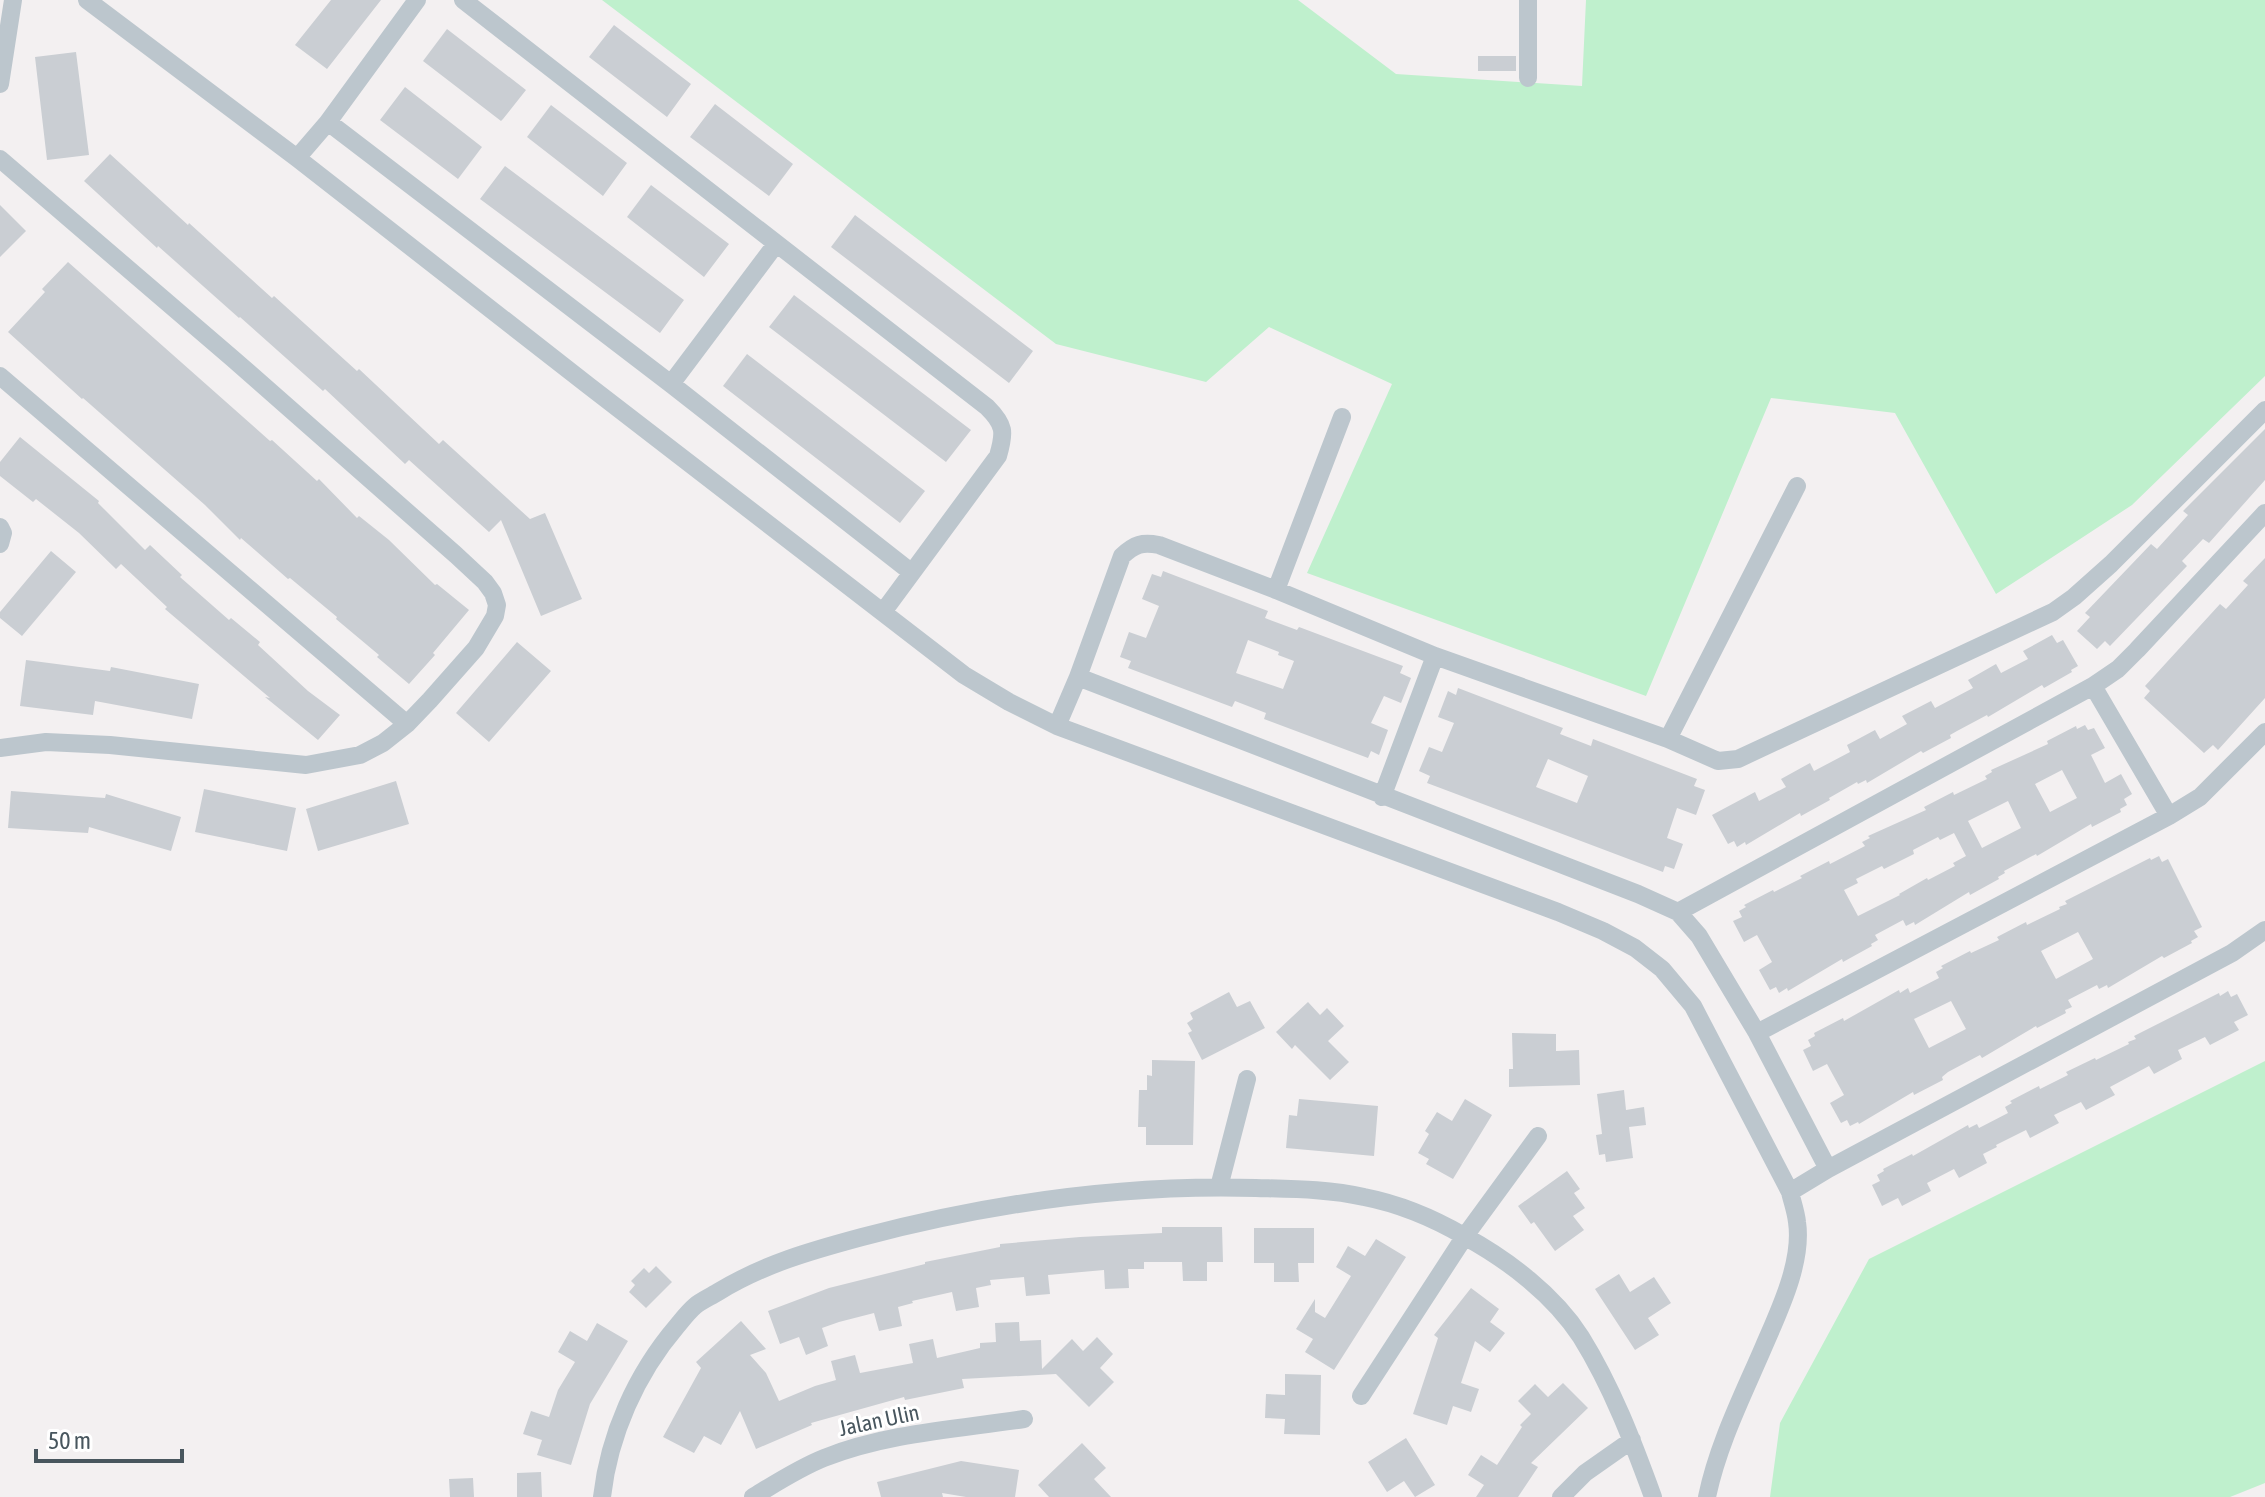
<svg xmlns="http://www.w3.org/2000/svg" width="2265" height="1497" font-family="'Asap Condensed',sans-serif">
<style>
.green{fill:#bff0cd}
.building{fill:#caced3;fill-rule:evenodd}
.lines{fill:none;stroke-linecap:round;stroke-linejoin:round}
.minor{stroke:#bcc6cd;stroke-width:18}
.labels{text-anchor:middle;stroke-width:6;stroke-linejoin:round;paint-order:stroke}
.street-label{font-size:22px;fill:#48565e;stroke:#fff}
</style>
<rect width="100%" height="100%" fill="#f3f0f1"/>
<path class="green" d="M602,0H1298L1396,74L1582,86L1586,0H2265V376L2132,505L1996,594L1895,413L1771,398L1646,696L1307,573L1392,384L1269,327L1206,382L1056,344Z
M2265,1061V1483L2230,1497H1770L1780,1423L1869,1259Z"/>
<path class="building" d="M331,0H381L327,69L295,45Z
M614,25L691,84L667,117L589,57Z
M447,29L526,90L503,119L501,121L423,61Z
M76,52L89,155L47,160L35,57Z
M1478,56H1516V71H1478Z
M405,87L482,147L458,179L380,120Z
M715,104L793,164L769,196L690,137Z
M551,105L627,163L603,196L527,137Z
M110,154L188,225L189,223L272,298L274,296L357,371L359,369L439,444L443,440L530,519L545,513L582,599L541,616L501,520L489,532L409,460L405,464L325,389L323,391L240,317L239,318L158,246L157,248L84,181Z
M505,166L684,300L660,333L480,199Z
M651,185L729,244L704,277L627,217Z
M0,205L26,231L0,257Z
M855,215L1033,351L1009,383L831,247Z
M68,262L270,441L272,440L317,481L319,479L357,518L359,516L389,540L435,585L437,584L469,610L433,653L435,655L409,684L377,657L379,655L336,619L337,617L290,578L288,579L241,538L240,540L205,505L83,398L82,399L8,332L45,292L42,289Z
M794,295L971,430L946,462L769,327Z
M747,354L925,491L900,523L723,386Z
M2265,429V480L2209,543L2203,539L2182,561L2187,566L2110,646L2105,641L2097,649L2077,631L2090,617L2085,613L2151,544L2157,549L2188,515L2183,511Z
M20,437L99,501L98,503L145,550L150,545L182,575L180,577L229,620L231,618L260,642L258,645L308,691L340,715L318,740L265,697L270,698L165,609L167,607L121,564L116,569L79,533L36,499L33,502L0,476V462Z
M51,551L76,572L22,636L0,618V612Z
M2265,558V698L2218,750L2213,745L2204,753L2144,698L2150,691L2145,686L2220,604L2226,609L2248,585L2243,581Z
M1163,571L1268,611L1265,618L1297,630L1299,627L1403,666L1400,673L1411,678L1401,703L1384,696L1371,723L1388,730L1379,755L1371,751L1368,758L1264,719L1266,713L1235,701L1232,707L1128,668L1131,661L1120,657L1129,632L1146,638L1159,606L1142,599L1152,574L1161,577ZM1248,640L1279,652L1278,655L1294,661L1283,689L1236,673Z
M2052,635L2057,643L2063,640L2078,666L2071,670L2072,672L2044,688L2042,685L1988,717L1987,715L1957,731L1950,735L1951,738L1923,753L1921,751L1867,783L1866,780L1858,784L1857,782L1829,798L1830,800L1801,816L1800,813L1746,845L1745,842L1737,847L1734,841L1728,844L1712,815L1755,792L1759,801L1786,787L1781,779L1810,763L1814,771L1850,752L1847,745L1875,730L1880,739L1907,724L1902,716L1931,701L1935,708L1973,688L1968,680L1996,664L2001,673L2028,659L2023,651Z
M517,642L551,671L489,742L456,713Z
M26,660L110,671L111,667L199,684L192,719L95,701L93,715L20,706Z
M1458,688L1563,728L1560,734L1591,746L1593,739L1697,779L1694,786L1705,790L1696,815L1677,808L1667,838L1683,844L1674,869L1665,866L1663,872L1427,783L1430,776L1419,771L1429,747L1442,752L1454,723L1438,717L1448,691L1456,695ZM1548,759L1588,776L1577,803L1536,787Z
M2085,725L2088,730L2094,728L2105,748L2091,755L2105,783L2121,774L2132,794L2124,799L2127,805L2120,809L2121,812L2092,827L2091,824L2037,856L2036,854L2004,871L2005,873L1998,877L1999,879L1970,895L1969,892L1915,925L1914,922L1906,926L1903,920L1875,935L1878,940L1871,944L1872,946L1843,962L1842,959L1788,991L1787,988L1779,993L1776,987L1770,990L1759,970L1772,962L1757,935L1744,942L1733,921L1742,917L1739,911L1746,907L1744,905L1773,890L1774,892L1802,878L1800,876L1829,861L1830,864L1865,846L1862,842L1870,838L1868,836L1926,810L1924,807L1953,792L1954,795L1987,779L1985,776L1992,772L1991,770L2048,744L2047,741L2076,726L2077,729ZM2062,770L2077,798L2050,812L2035,784ZM2008,801L2021,828L1982,848L1968,821ZM1954,833L1966,856L1953,863L1955,866L1928,880L1927,878L1899,894L1900,895L1858,916L1844,890L1858,883L1856,879L1882,866L1884,869L1914,854L1913,850L1938,837L1940,840Z
M396,781L409,824L318,851L306,809Z
M204,789L296,808L287,851L195,832Z
M11,791L105,798L106,794L181,817L171,851L89,827L88,833L8,828Z
M2159,856L2162,862L2168,859L2202,927L2194,931L2198,937L2191,941L2192,943L2164,958L2162,956L2108,988L2107,985L2099,989L2097,985L2068,1000L2072,1007L2065,1010L2066,1013L2037,1028L2036,1026L1982,1058L1980,1055L1948,1072L1942,1077L1943,1080L1914,1095L1913,1092L1859,1124L1858,1122L1850,1126L1847,1120L1841,1123L1830,1103L1844,1095L1827,1064L1813,1071L1803,1050L1811,1046L1808,1040L1815,1036L1814,1033L1843,1018L1844,1021L1899,990L1900,993L1908,988L1910,993L1939,978L1936,972L1943,968L1941,966L1970,951L1971,953L1999,940L1997,937L2026,922L2027,925L2060,909L2059,907L2067,904L2065,901L2150,858L2151,860ZM2078,932L2093,959L2056,979L2041,951ZM1951,1001L1966,1029L1929,1048L1914,1019Z
M2228,991L2231,997L2237,994L2248,1015L2234,1022L2239,1030L2210,1045L2205,1037L2178,1050L2182,1059L2154,1074L2149,1066L2110,1087L2115,1095L2086,1110L2081,1102L2054,1115L2059,1123L2030,1138L2026,1130L1996,1145L1997,1147L1983,1154L1987,1163L1959,1178L1954,1169L1927,1183L1931,1191L1902,1206L1898,1198L1882,1206L1872,1185L1880,1181L1877,1175L1884,1171L1883,1169L1912,1154L1913,1156L1968,1125L1969,1128L1977,1124L1979,1128L2008,1113L2005,1107L2012,1103L2010,1101L2039,1086L2040,1089L2068,1075L2066,1072L2095,1058L2096,1060L2129,1044L2128,1042L2136,1039L2134,1036L2219,993L2220,996Z
M1229,992L1237,1007L1250,1001L1265,1028L1202,1060L1188,1033L1192,1031L1187,1023L1193,1019L1190,1013Z
M1308,1002L1320,1015L1327,1008L1344,1026L1328,1041L1349,1062L1330,1080L1295,1045L1292,1049L1276,1032Z
M1512,1033L1556,1034V1051L1579,1050L1580,1085L1509,1087V1069H1513Z
M1152,1060L1195,1061L1193,1145H1146V1127H1138L1139,1090H1147V1075L1152,1076Z
M1624,1090L1626,1110L1644,1107L1646,1125L1629,1127L1633,1158L1606,1162L1605,1154L1599,1155L1596,1135L1602,1134L1597,1094Z
M1299,1099L1378,1106L1374,1156L1286,1148L1289,1115L1297,1116Z
M1465,1099L1492,1115L1453,1179L1426,1164L1429,1159L1418,1153L1429,1134L1425,1131L1437,1112L1452,1121Z
M1567,1171L1580,1189L1574,1193L1585,1208L1573,1216L1584,1230L1555,1251L1534,1222L1531,1224L1518,1206Z
M1162,1227H1222L1223,1262H1207V1281H1183L1182,1262H1144V1269H1128L1129,1288L1105,1289L1104,1270L1048,1275L1050,1294L1026,1296L1024,1277L990,1280L991,1285L976,1288L979,1307L956,1311L952,1292L912,1301L913,1303L898,1307L902,1326L879,1331L874,1313L839,1322L822,1328L828,1346L806,1355L799,1337L780,1344L768,1311L829,1288L925,1264V1262L1000,1247V1244L1080,1237L1162,1233Z
M1254,1228H1314V1263H1298L1299,1282H1274V1263H1254Z
M1376,1239L1406,1257L1334,1370L1305,1352L1313,1339L1296,1329L1315,1299V1312L1325,1318L1351,1276L1336,1267L1348,1246L1365,1256Z
M656,1266L672,1282L646,1308L629,1292L635,1285L631,1281L644,1268L649,1273Z
M1619,1274L1630,1292L1654,1277L1671,1303L1648,1318L1659,1335L1635,1350L1595,1289Z
M1471,1288L1499,1309L1490,1322L1505,1333L1490,1352L1475,1341L1461,1383L1479,1389L1471,1412L1453,1406L1447,1425L1413,1414L1438,1338L1434,1335Z
M741,1321L766,1349L750,1355L766,1373L779,1401L815,1386L836,1380L831,1361L855,1355L860,1373L913,1363L909,1344L933,1339L937,1358L980,1348V1343L996,1342L995,1323L1019,1322L1020,1341L1041,1340L1042,1369L1072,1339L1083,1351L1097,1337L1113,1354L1100,1368L1114,1382L1089,1407L1056,1374L962,1379L964,1388L905,1400L904,1397L811,1423L812,1425L756,1449L740,1411L721,1445L704,1436L694,1453L663,1437L701,1368L696,1362Z
M597,1323L628,1341L590,1404L571,1465L537,1455L542,1440L523,1434L531,1411L549,1417L558,1390L575,1362L558,1352L570,1331L587,1341Z
M1285,1374L1321,1375L1320,1435L1284,1434L1285,1419L1265,1418L1266,1394L1285,1395Z
M1563,1383L1588,1408L1531,1463L1538,1467L1518,1497H1476L1484,1485L1468,1475L1481,1455L1497,1465L1522,1427L1520,1425L1531,1414L1518,1401L1535,1384L1548,1397Z
M1406,1438L1435,1485L1415,1497L1404,1481L1387,1492L1368,1462Z
M1082,1443L1106,1468L1094,1479L1111,1497H1049L1038,1485Z
M961,1461L1019,1470L1015,1497H966L942,1493L943,1497H881L877,1482Z
M541,1472L542,1497H517V1473Z
M473,1478L474,1497H450L449,1479Z"/>
<g class="lines">
<path class="minor" d="M87,0L297,158L589,386L964,675L1009,702L1057,726L1558,912L1603,931L1635,948L1662,969L1693,1006L1790,1192C1792,1201 1796,1212 1797,1222C1803,1262 1779,1311 1764,1346C1743,1395 1718,1444 1707,1497
M463,0L987,407C1005,425 1005,432 998,456L883,612
M1528,0V78
M0,84L13,0
M328,122L671,384L911,572
M297,158L328,122L417,0
M0,159L232,358L456,555L485,582L493,593L497,605L495,616L476,648L430,700L407,724L383,743L360,755L306,765L110,745L46,742L0,748
M0,376L407,724
M671,384L776,244
M0,527L3,533L0,544
M1276,590L1342,417
M1078,677L1638,894L1678,912L1699,936L1757,1033L1828,1169L1790,1192
M2093,686L2169,816
M1057,726L1078,677L1122,556C1135,544 1142,542 1159,545L1276,590L1435,656L1668,739L1718,761L1738,759L2053,612L2074,597L2111,564L2265,410
M1668,739L1797,486
M1382,797L1435,656
M1678,912L2093,686L2118,669L2137,650L2265,513
M1757,1033L2169,816L2200,797L2265,732
M1828,1169L2232,953L2265,930
M1219,1187L1247,1079
M1361,1396L1465,1236L1538,1136
M602,1497C609,1435 636,1374 677,1326C682,1320 688,1312 695,1306C701,1301 710,1297 718,1292C764,1264 810,1251 862,1237C991,1203 1123,1184 1256,1188C1292,1189 1329,1189 1364,1197C1400,1204 1433,1218 1464,1236C1508,1260 1554,1295 1581,1337C1612,1387 1633,1442 1653,1497
M753,1497C776,1483 799,1468 824,1458C887,1433 958,1429 1024,1419
M1561,1497L1585,1473L1632,1440"/>
</g>
<g class="labels">
<g class="street-label">
<text transform="translate(879 1420) rotate(-12)" y="8">Jalan Ulin</text>
</g>
</g>
<path d="M36 1449v12h146v-12" fill="none" stroke="#48565e" stroke-width="4"/>
<text x="48" y="1449" font-size="24" fill="#48565e" stroke="#ffffff" stroke-width="6" paint-order="stroke">50 m</text>
</svg>
